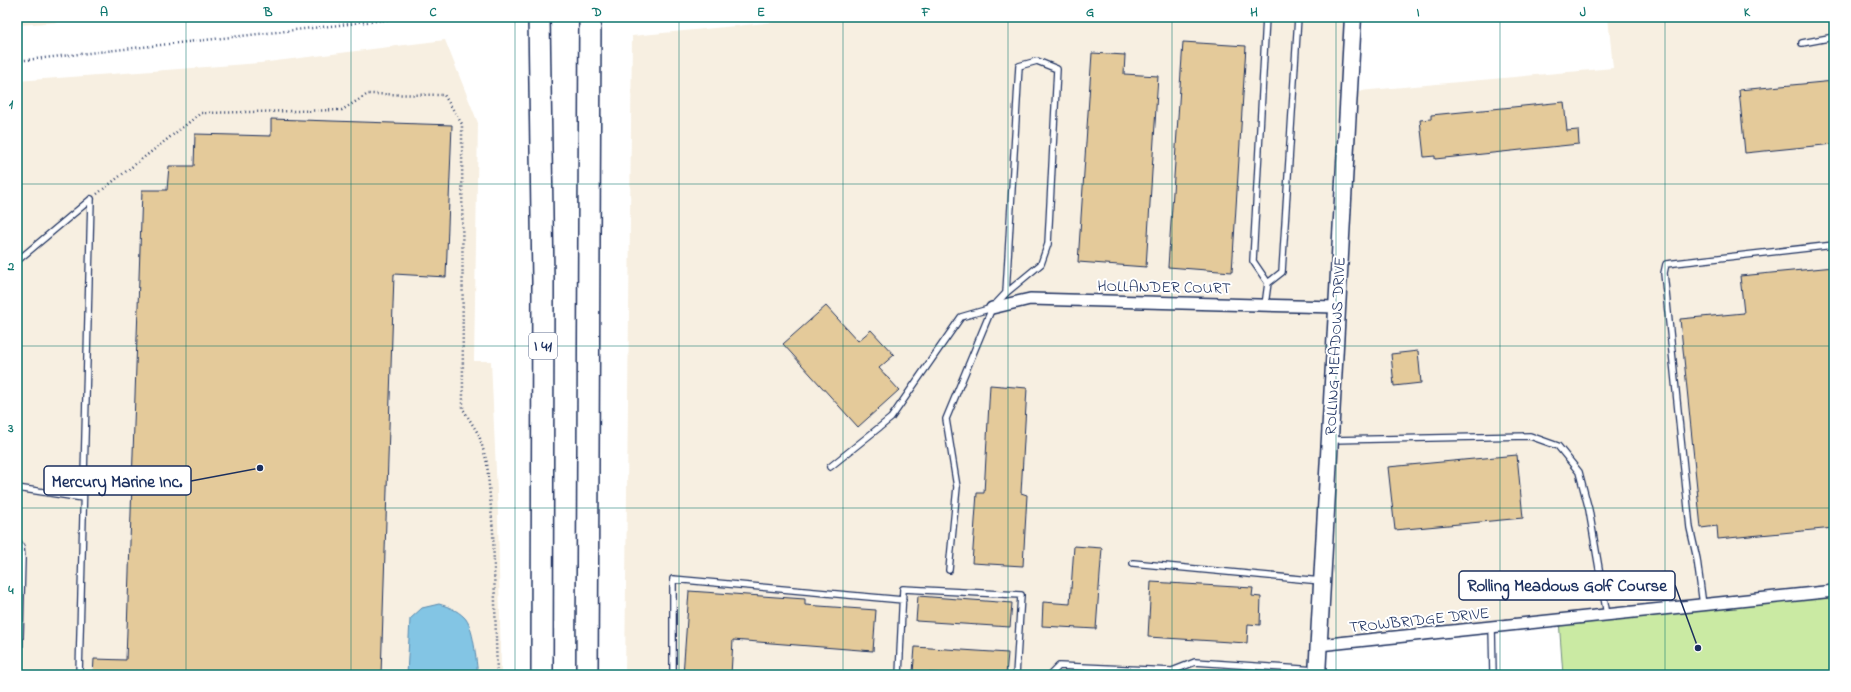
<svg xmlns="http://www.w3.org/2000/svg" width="1851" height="692" font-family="'Indie Flower',sans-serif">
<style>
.built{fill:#f7efe1}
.green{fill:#caeaa3;stroke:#728c80}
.water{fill:#83c5e4;stroke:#5989ae}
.building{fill:#e4ca9a;stroke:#1b2f5e}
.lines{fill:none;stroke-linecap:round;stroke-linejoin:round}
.lane-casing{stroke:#1b2f5e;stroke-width:8}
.street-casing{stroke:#1b2f5e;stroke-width:14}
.secondary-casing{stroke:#1b2f5e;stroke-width:19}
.highway-casing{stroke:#1b2f5e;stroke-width:24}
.path{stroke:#1b2f5e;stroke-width:2.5;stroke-dasharray:1 3;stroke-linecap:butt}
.lane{stroke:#fff;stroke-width:5.5}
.street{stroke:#fff;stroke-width:11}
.secondary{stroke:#fff;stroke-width:16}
.highway{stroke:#fff;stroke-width:21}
.grid{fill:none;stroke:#0f766e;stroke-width:1;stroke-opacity:0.55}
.labels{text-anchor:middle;stroke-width:4;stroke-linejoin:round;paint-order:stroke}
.shield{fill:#fff;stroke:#5f6d8e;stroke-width:1}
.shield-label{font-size:15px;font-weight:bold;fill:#1b2f5e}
.street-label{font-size:16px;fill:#1b2f5e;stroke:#fff}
.leader{fill:none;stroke:#1b2f5e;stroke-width:1.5}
.callout-dot{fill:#1b2f5e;stroke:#fff;stroke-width:1.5}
.callout{fill:#fff;stroke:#1b2f5e;stroke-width:1.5}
.callout-label{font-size:17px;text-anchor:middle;font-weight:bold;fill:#1b2f5e}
.neatline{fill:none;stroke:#0f766e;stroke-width:1.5}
.grid-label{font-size:13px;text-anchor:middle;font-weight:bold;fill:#0f766e}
</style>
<rect width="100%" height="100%" fill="#fff"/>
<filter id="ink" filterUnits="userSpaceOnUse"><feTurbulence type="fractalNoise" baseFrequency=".025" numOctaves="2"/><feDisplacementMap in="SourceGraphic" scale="8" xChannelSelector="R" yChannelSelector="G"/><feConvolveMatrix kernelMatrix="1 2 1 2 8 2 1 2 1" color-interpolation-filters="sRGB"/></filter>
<g filter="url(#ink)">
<path class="built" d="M17,17H137L17,25Z
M827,17H1353L1348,92L1613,68L1608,17H1834V591L1319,645L1317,675H625L632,36Z
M445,40L478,123L474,361H491L498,515L501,675H17V81L260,63Z"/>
<path class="green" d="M1834,591V675H1563L1559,620Z"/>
<path class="water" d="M439,604C449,607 457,610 464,617C474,626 476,661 478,675H407L410,619L422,608Z"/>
<path class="building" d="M1183,42L1246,46L1232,272L1168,267Z
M1092,53L1125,55L1124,74L1158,76L1146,267L1078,262Z
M1834,81V144L1745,153L1739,90Z
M1564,102L1567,131L1578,130L1579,144L1435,159V156L1424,157L1420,120L1431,119V115Z
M271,119L452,125L446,277L394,274L381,675H93L94,659L126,660L142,190H167L169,166H194L195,134L271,136Z
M1834,267V528L1718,539L1717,526L1701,528L1680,319L1744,313L1740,276Z
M826,306L858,341L871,330L894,355L879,368L899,390L858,427L783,344Z
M1418,351L1421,383L1394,386L1391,354Z
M990,385L1027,388L1021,493L1027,495L1023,566L972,563L977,493H984Z
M1517,455L1523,518L1395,530L1388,467Z
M1074,546L1102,548L1096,629L1042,626L1043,602L1070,604Z
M1151,582L1253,588L1252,596L1261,597L1260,625L1248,624L1247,643L1148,637Z
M689,591L805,599V605L876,610L873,651L733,640L731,675H683Z
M918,596L1012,603L1010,627L916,621Z
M915,647L1008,653L1006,675H967L913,672Z"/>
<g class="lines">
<g class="lane-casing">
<path id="lane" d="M1266,17L1253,261L1268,283
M1802,43L1834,37
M17,261L91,199
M1265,305L1268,283L1282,272L1298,17
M1331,440L1530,436L1558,446L1579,472L1589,510L1607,615
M830,467L891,418L961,317L992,308
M17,488L83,498
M17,540L21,547L22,558L19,675
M1133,563L1321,581
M949,570L957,487L946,419L992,308L1006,293L1041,264L1048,244L1057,69L1037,61L1019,66L1006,293
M1703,605L1697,559L1690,528L1664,273L1666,264L1834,245
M1492,627L1493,675
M79,675L91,199
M673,675V579L903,600
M899,675L903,589L1021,595L1016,675
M1050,675L1059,666L1172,671L1195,662L1316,670"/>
</g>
<g class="street-casing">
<path id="street" d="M992,308L1030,299L1336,307
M1319,645L1834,591"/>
</g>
<g class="secondary-casing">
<path id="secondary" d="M1317,675L1353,17"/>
</g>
<g class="highway-casing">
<path id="highway" d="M539,17L543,281L542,675
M587,675L590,17"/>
</g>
<path class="path" d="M17,61L411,17
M97,194L201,113L342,110L368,94L444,95L462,124L463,409L479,435L487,463L493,531L497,675
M1791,675H1792"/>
<use href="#lane" class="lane"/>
<use href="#street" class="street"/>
<use href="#secondary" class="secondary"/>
<use href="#highway" class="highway"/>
</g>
</g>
<path class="grid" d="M186,17V675M351,17V675M515,17V675M679,17V675M843,17V675M1008,17V675M1172,17V675M1336,17V675M1500,17V675M1665,17V675M17,184H1834M17,346H1834M17,508H1834"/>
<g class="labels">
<rect class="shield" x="529" y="333" width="28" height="26" rx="3"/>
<g class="shield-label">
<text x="543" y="351">I 41</text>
</g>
<g class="street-label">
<text transform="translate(1164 286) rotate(1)" y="6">HOLLANDER COURT</text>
<text transform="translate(1334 346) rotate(-87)" y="6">ROLLING MEADOWS DRIVE</text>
<text transform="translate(1419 619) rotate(-6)" y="6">TROWBRIDGE DRIVE</text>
</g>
</g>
<path class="leader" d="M260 468L191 481M1698 648L1675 585"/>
<g class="callout-dot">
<circle cx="260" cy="468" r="4"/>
<circle cx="1698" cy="648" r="4"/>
</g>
<g class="callout">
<rect x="44" y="466" width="147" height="29" rx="4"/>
<rect x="1459" y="571" width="216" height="29" rx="4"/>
</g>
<g class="callout-label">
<text x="117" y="487">Mercury Marine Inc.</text>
<text x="1567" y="591">Rolling Meadows Golf Course</text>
</g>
<rect width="1851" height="692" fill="none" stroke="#fff" stroke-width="44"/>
<rect x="22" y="22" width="1807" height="648" class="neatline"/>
<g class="grid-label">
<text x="104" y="16">A</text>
<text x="268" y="16">B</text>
<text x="433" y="16">C</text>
<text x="597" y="16">D</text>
<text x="761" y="16">E</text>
<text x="926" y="16">F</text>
<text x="1090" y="16">G</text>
<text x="1254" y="16">H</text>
<text x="1418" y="16">I</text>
<text x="1583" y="16">J</text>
<text x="1747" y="16">K</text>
<text x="11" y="108">1</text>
<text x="11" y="270">2</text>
<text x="11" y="432">3</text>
<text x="11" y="594">4</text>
</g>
</svg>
